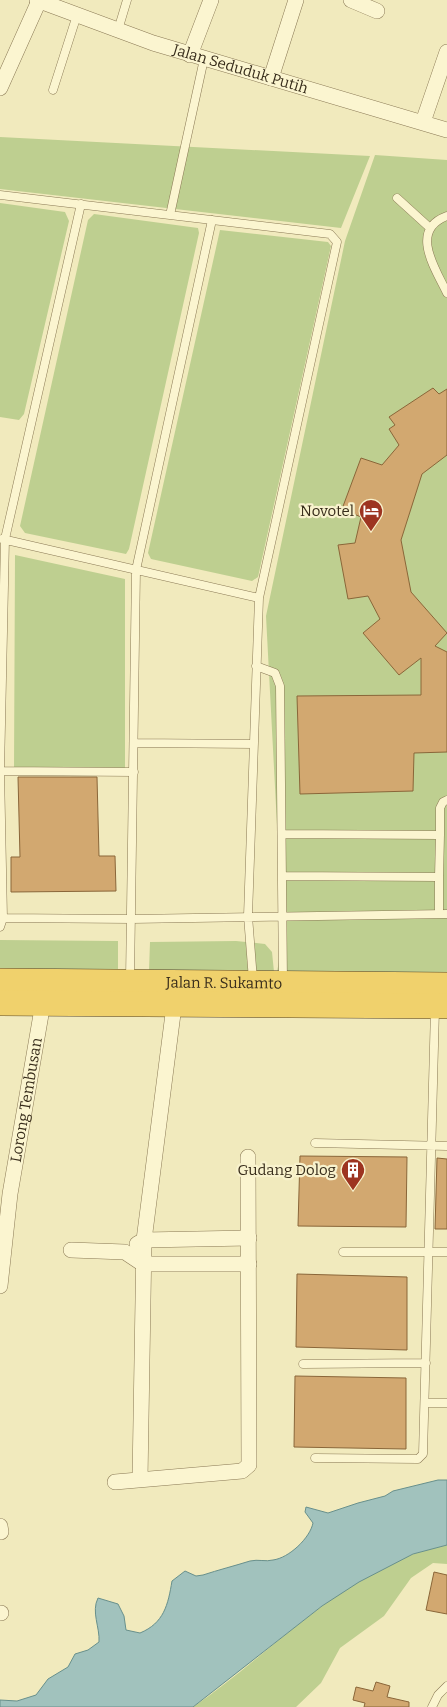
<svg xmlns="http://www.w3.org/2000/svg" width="447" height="1707" font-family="Bitter,serif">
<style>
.green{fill:#becf90}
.water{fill:#a1c2bd;stroke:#68908c}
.building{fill:#d2a870;stroke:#8a6639}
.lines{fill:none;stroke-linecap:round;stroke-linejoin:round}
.service-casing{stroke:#8a7955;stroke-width:9}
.minor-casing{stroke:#8a7955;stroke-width:16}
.trunk-casing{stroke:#57462a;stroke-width:26}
.service{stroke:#fbf5d0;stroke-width:8}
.minor{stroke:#fbf5d0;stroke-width:15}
.trunk{stroke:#f0d16c;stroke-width:25}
.labels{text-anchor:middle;stroke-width:4.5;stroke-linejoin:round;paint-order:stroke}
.street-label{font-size:15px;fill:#382d1b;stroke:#f8f2cd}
.poi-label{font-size:15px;fill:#382d1b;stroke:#f8f2cd;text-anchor:end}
</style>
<rect width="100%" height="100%" fill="#f1eabd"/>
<path class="green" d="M0,137L370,156L341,228L0,189Z
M375,155L447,160V973L277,972L283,939L266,616L345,241Z
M0,203L65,212L69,221L24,414L19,420L0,417Z
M94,214L198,228L199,233L129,549L126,554L25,533L20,526L88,220Z
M220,230L328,242L331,246L258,577L252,581L151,559L148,553Z
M15,555L125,579V770H14Z
M0,940L118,941V972L0,971Z
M236,941L265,944L272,952L274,972L149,971L150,942Z
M447,1545V1564L433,1563L411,1578L384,1616L340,1648L321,1683L296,1707H193C272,1654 351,1562 447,1545Z"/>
<path class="water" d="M438,1480H447V1545L413,1554L359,1582L322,1606L193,1707H0V1700L17,1701L36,1695L48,1679L68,1667L75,1654L88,1650L99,1642C100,1627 91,1612 98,1598L118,1604L124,1616L126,1630L140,1633C164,1623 168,1605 172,1581L185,1571L196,1576L203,1575C218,1570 234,1566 250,1561C258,1559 266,1562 273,1560C289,1558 310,1538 313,1523L305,1512L306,1507L328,1513L358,1503L385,1496L393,1491Z"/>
<path class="building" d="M433,388L439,394L447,389V455L422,474L401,540L411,592L447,633L435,646L447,652V752L414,753L413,791L300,794L297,696L421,695V658L399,675L363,633L380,619L368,596L348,599L338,545L355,543L361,517L342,509L361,458L382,465L399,445L389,429L395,425L389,417Z
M18,777H97L99,856H115L116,891L11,892V857H20Z
M300,1156L407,1157L406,1227L298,1226Z
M437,1158L447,1159V1229H435Z
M297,1274L407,1277V1350L296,1347Z
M295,1376L406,1378V1449L294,1447Z
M434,1572L447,1575V1614L426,1610Z
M376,1682L390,1686L387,1697L409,1702V1707H364L365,1703L353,1700L356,1687L373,1691Z"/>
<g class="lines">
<g class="service-casing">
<path id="service" d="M118,30L127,0
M53,90L77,15
M0,195L330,234L337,242L259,598L248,916L253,980
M397,198L430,228
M170,215L204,59
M447,216C409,230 435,268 447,293
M2,539L259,598
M256,666L275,673L280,686L283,981
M134,743L254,744
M0,771L134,772
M283,834L440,835L439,877L283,876
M440,835V808L443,802L447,800
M439,914V877
M0,918L132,919L447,914
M0,927L3,918L0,771L5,539L81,204
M130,979L136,570L212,220
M315,1143L447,1146
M343,1252H447
M303,1364L426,1363
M425,1403H447
M315,1458L418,1459L423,1454L435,1009
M432,1707L438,1695L447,1686"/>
</g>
<g class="minor-casing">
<g id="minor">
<path id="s1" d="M37,0L153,43L447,130"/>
<path d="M351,0L377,11"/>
<path d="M190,55L211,0"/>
<path d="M271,78L296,0"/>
<path d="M0,88L39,1"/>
<path d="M423,122L447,52"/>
<path d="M137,1244L144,1240L249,1238"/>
<path d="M71,1250L125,1252L143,1264H249"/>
<path id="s2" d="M0,1286L10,1194L43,1003"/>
<path d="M140,1479L144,1240L174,1006"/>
<path d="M115,1482L242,1471L249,1465L248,1157"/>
<path d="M0,1526L1,1532"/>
<path d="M0,1613H1"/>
</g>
</g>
<g class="trunk-casing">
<g id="trunk">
<path id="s3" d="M0,981L447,985"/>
<path d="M0,1003L447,1006"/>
</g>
</g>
<use href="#service" class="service"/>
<use href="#minor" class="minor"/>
<use href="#trunk" class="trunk"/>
</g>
<defs>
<g id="hotel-pin" transform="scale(1.25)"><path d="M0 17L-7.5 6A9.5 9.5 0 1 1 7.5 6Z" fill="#9d3421" stroke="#f8f2cd"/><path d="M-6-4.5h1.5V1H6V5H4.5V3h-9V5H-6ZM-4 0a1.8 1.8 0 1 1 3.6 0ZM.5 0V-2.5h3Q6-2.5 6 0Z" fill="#fff"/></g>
<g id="building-pin" transform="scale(1.25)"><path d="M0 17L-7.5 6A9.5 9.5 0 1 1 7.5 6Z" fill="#9d3421" stroke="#f8f2cd"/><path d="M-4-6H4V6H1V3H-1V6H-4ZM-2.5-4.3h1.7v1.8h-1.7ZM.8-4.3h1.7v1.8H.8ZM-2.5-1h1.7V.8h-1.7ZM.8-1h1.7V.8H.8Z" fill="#fff"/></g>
</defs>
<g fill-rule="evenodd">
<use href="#hotel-pin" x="371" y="511"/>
<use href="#building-pin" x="353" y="1170"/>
</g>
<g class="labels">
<g class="street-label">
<text dy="5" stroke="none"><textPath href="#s1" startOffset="215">Jalan Seduduk Putih</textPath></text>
<text dy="5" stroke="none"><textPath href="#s3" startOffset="224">Jalan R. Sukamto</textPath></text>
<text dy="5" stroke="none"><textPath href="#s2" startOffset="188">Lorong Tembusan</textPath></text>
</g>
<g class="poi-label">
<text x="354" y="516">Novotel</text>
<text x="336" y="1175">Gudang Dolog</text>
</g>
</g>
</svg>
